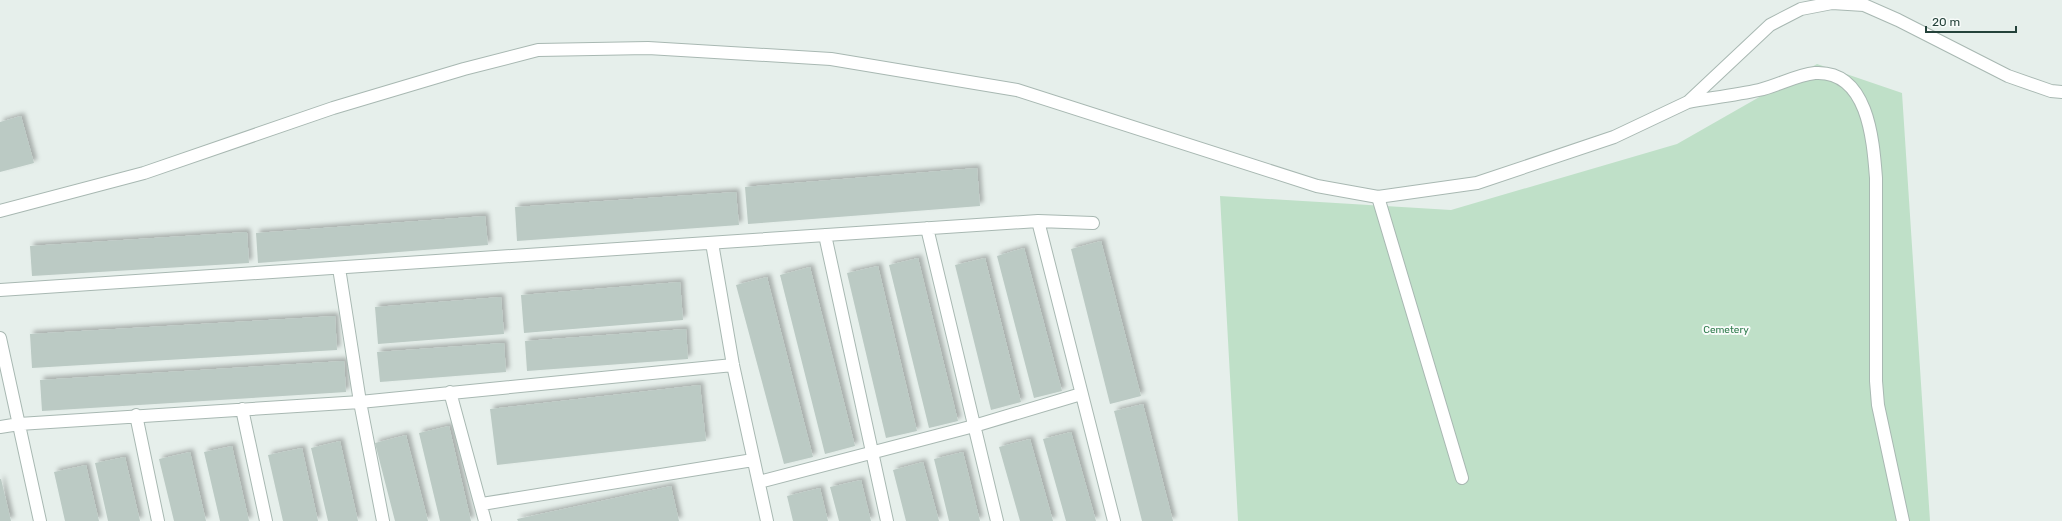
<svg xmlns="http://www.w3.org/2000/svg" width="2062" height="521" font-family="Rubik,sans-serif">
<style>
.green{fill:#bfe0c8}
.building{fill:#bbcac4;filter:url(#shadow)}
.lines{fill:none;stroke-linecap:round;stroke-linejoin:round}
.service-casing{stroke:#a8b8b2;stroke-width:14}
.minor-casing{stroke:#a8b8b2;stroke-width:14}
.service{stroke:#fff;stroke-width:12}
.minor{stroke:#fff;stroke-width:12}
.labels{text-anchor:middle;stroke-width:4;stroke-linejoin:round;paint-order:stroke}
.park-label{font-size:10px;fill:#2d7a4b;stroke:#f7fbf9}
</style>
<defs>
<filter id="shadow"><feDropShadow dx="3.5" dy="-3.5" stdDeviation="2" flood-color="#0004"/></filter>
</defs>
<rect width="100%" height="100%" fill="#e6efeb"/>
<path class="green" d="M1817,64L1902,93L1930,521H1238L1220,196L1451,210L1677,144Z"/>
<path class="building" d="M21,116L34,163L0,172V122Z
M977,168L980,206L748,224L745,187Z
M736,192L739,225L517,241L515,207Z
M485,216L488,245L258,263L256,233Z
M247,232L249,263L32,276L30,246Z
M1101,241L1141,396L1110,404L1071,249Z
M1024,248L1062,391L1034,398L997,256Z
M918,258L958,421L929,428L889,265Z
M985,258L1021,402L991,410L955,265Z
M878,266L917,431L886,438L847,273Z
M810,267L855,446L825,454L780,275Z
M767,277L813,457L784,464L736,285Z
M680,282L683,320L524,333L521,295Z
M501,297L504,334L378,344L375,307Z
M335,316L337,350L32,368L30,334Z
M686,329L688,359L527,371L525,341Z
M504,343L506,372L380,382L377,352Z
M344,361L346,392L42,411L40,380Z
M700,385L706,441L497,465L490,409Z
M1143,404L1173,521H1142L1114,411Z
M449,426L471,521H440L419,433Z
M1071,432L1096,521H1066L1043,439Z
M406,435L428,521H395L375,443Z
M1030,439L1053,521H1020L999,447Z
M340,441L358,521H328L311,448Z
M232,446L249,521H220L204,452Z
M302,448L318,521H283L268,455Z
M190,452L206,521H174L159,459Z
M963,452L980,521H949L934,459Z
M125,457L140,521H108L95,463Z
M923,462L939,521H906L893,470Z
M86,465L99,521H65L54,472Z
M0,479H1L11,521H0Z
M861,480L871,521H839L830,487Z
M671,486L679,521H518L517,519Z
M820,488L828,521H793L787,496Z"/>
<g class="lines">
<g class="service-casing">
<path id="service" d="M1378,197L1462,478"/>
</g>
<g class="minor-casing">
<path id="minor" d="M1688,102C1711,98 1736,95 1759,90C1777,86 1796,75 1815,73C1868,70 1873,139 1876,178V381L1878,405L1903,521
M0,211L144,173L333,108L464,69L538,50L648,48L831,59L1017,90L1317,186L1378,197L1477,183L1614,137L1688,102L1770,25L1801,9L1832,3L1864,5L1898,20L2008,76L2051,91L2062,92
M1038,221L1114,521
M927,228L997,521
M825,235L887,521
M712,243L733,365L767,521
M339,268L360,402L383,521
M0,290L1038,221L1093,223
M0,338L40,521
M450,392L485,521
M242,409L266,521
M136,415L158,521
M0,427L19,424L360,402L733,365
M759,482L974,426L1081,394
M482,504L753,460"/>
</g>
<use href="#service" class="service"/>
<use href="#minor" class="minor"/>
</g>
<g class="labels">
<g class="park-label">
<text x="1726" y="333">Cemetery</text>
</g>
</g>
<path d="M1926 26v6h90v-6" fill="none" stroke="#24423a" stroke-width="2"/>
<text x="1932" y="26" font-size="12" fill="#24423a" stroke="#f7fbf9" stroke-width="3" paint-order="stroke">20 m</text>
</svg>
